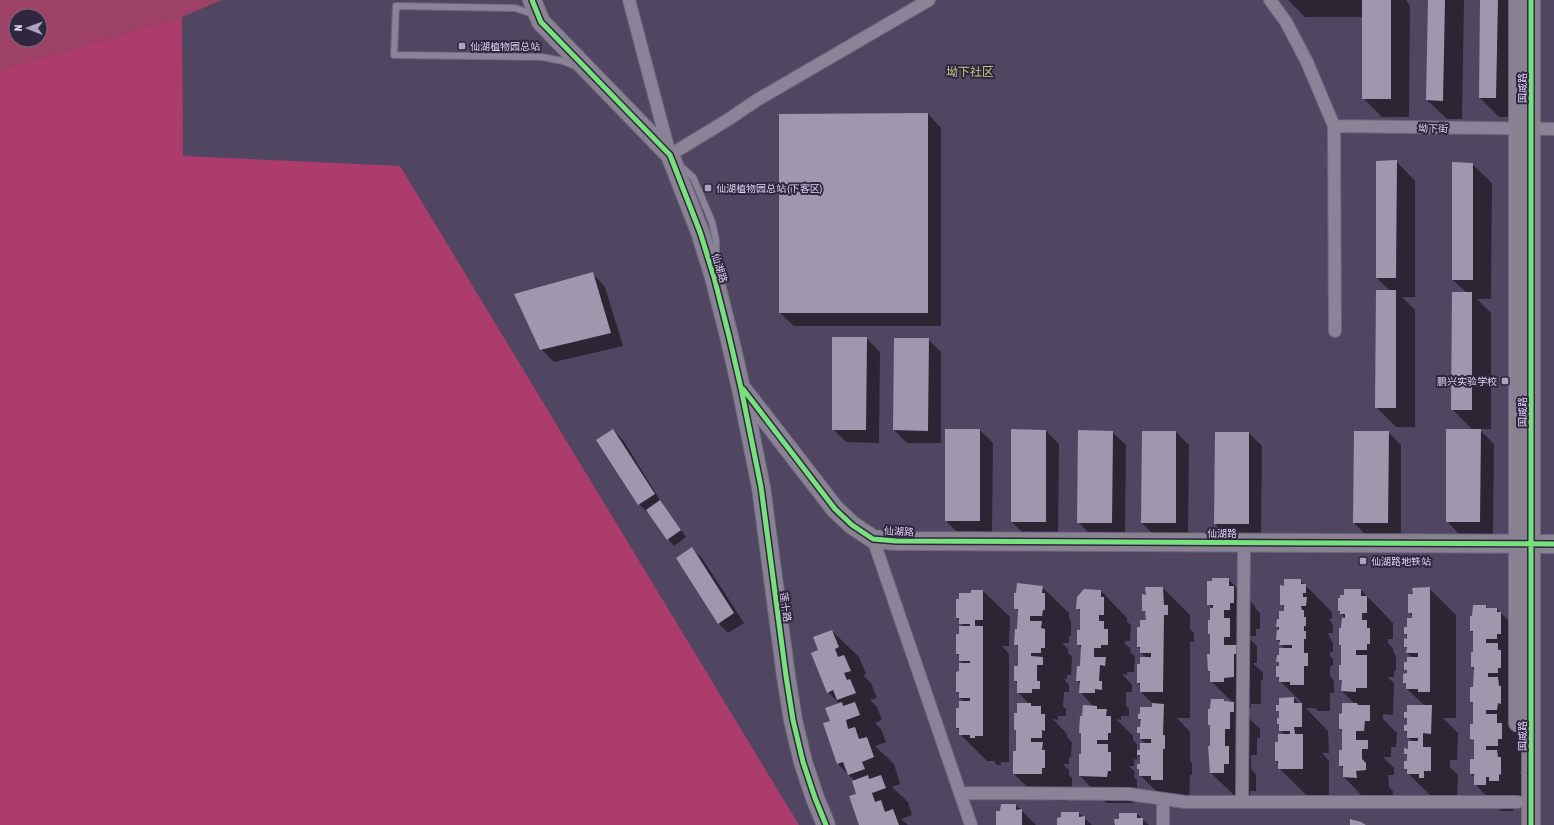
<svg xmlns="http://www.w3.org/2000/svg" width="1554" height="825" font-family="'Asap Condensed','Noto Sans SC',sans-serif">
<style>
.green{fill:#9e4166;fill-rule:evenodd}
.forest{fill:#ac3c6c}
.shadow{fill:#0007}
.building{fill:#a097ae}
.lines{fill:none;stroke-linecap:round;stroke-linejoin:round}
.lane-casing{stroke:#6f657e;stroke-width:8}
.street-casing{stroke:#6f657e;stroke-width:14}
.secondary-casing{stroke:#6f657e;stroke-width:20}
.lane{stroke:#8b8398;stroke-width:6}
.street{stroke:#8b8398;stroke-width:12}
.secondary{stroke:#898292;stroke-width:18}
.cycleway-casing{stroke:#30273f;stroke-width:8}
.cycleway{stroke:#77e17e;stroke-width:5}
.poi-dot{fill:#ada3c1;stroke:#30273f;stroke-width:1.5}
.labels{text-anchor:middle;stroke-width:4;stroke-linejoin:round;paint-order:stroke}
.poi-label{font-size:10px;fill:#dfd5f4;stroke:#30273f;text-anchor:start}
.street-label{font-size:10px;fill:#dfd5f4;stroke:#30273f}
.quarter-label{font-size:12px;fill:#b9cc82;stroke:#30273f}
</style>
<rect width="100%" height="100%" fill="#514662"/>
<path class="green" d="M0,0H222L182,17L0,70ZM16,16H40V40H16Z"/>
<path class="forest" d="M182,17L183,156L400,166L799,825H0V70Z"/>
<path class="shadow" d="M1288,0H1406L1410,6L1409,117H1382L1363,98V17H1305Z
M1429,0H1464L1462,119H1447L1427,100Z
M1481,0H1517L1515,117H1499L1480,98Z
M928,114L941,128V326H794L780,313Z
M1396,161L1415,181V297H1402L1415,310V427H1396L1376,407L1390,291L1377,278Z
M1472,164L1492,183L1491,299H1477L1491,313V429H1479L1494,444L1493,535H1460L1447,521L1473,430L1452,409L1467,293L1453,280Z
M592,273L605,287L623,346L554,362L541,349Z
M866,338L880,352L879,443L846,442L833,429Z
M928,339L941,352V443H907L894,430Z
M613,430L623,440L663,505L686,537L674,546L668,539L650,513L649,514L639,504Z
M980,430L993,443L992,534H959L946,521Z
M1046,431L1059,444L1058,535H1025L1012,522Z
M1112,432L1126,445L1125,536H1092L1078,522Z
M1176,432L1189,445L1188,536H1155L1142,523Z
M1388,432L1401,445V536H1367L1354,523Z
M1249,433L1262,446L1261,537H1228L1215,524Z
M692,549L702,558L744,623L728,633L718,623Z
M1228,579L1255,606V608L1260,613V629H1256V636H1250V639L1257,646V663H1253L1263,673V680H1261V704H1251V708H1239L1260,729V738H1257V755H1251V769L1256,774V791H1250V799H1238L1211,773V727L1209,724L1224,700L1226,702L1233,703L1211,681V674L1209,671L1211,655V636L1209,634L1213,609L1208,604Z
M1300,580L1332,612V619H1329L1333,625V633H1328L1333,644V652H1330V656L1333,659V666H1330V676L1334,681V693H1330V711H1318L1315,708H1306L1328,731L1329,753H1322L1329,761V795H1306L1279,768V764L1276,761L1280,743L1285,735L1280,730V726L1278,724L1280,719V713L1277,710L1294,698L1300,704H1303L1280,681L1277,676L1280,667V664L1277,661L1284,649L1277,639L1280,630L1277,627L1285,612V608L1281,604L1285,587Z
M1042,587L1069,613V618L1071,621V636H1069V643H1062L1068,649V653L1072,656L1071,675H1067V679H1064L1069,685V692H1064L1063,706L1066,709V716H1058V720L1053,719L1067,734V737L1072,742L1071,757H1069V764H1063L1069,770V775L1072,778V795H1068V801L1041,800L1014,774L1017,752V732L1015,730L1018,714L1029,704L1018,692V684L1015,681L1019,667V648L1015,644L1018,630L1019,612L1015,608Z
M1163,588L1190,615V629L1194,633V642H1190V718H1177L1190,732V761L1192,763V775H1190L1189,807L1167,802L1140,775V771L1138,769L1141,765V758L1137,754V760L1134,759V766H1129L1135,772L1134,777L1137,780V797H1134V803H1106L1080,776V755H1082L1083,717L1094,707L1080,692L1081,684L1077,681L1081,667L1082,648L1078,645L1081,631V612L1077,608L1101,591L1127,618V622L1131,625L1130,641H1125V644L1131,649L1130,652L1135,656L1134,672H1127V675L1122,674L1132,685V692H1126V706L1129,709V716H1121V720L1116,719L1133,736V740L1137,744V751H1141L1146,744L1141,739V735L1138,732L1141,728L1142,721L1139,718L1153,708V704L1141,692V686L1138,683L1141,664L1147,658L1141,653V650L1138,647L1141,628L1147,621L1146,614L1143,610L1147,596Z
M1429,588L1456,615V718H1443L1458,733L1457,760H1450V767L1458,775L1457,797L1435,800L1408,773L1405,768L1408,762V757L1405,754L1413,742L1408,737V734L1405,731L1408,726V721L1405,717L1425,706L1407,689V685L1404,682L1408,673L1405,669L1408,663L1413,658L1407,653L1408,649L1405,647L1408,637L1405,633L1413,620V617L1409,612L1414,595Z
M1345,590H1361L1393,623V639H1388V643L1393,648L1394,653L1396,656V671H1394V677H1387L1394,683L1393,715L1383,714V719L1397,733L1396,747H1391V757H1383L1394,768V775H1388L1389,787L1393,791L1392,797L1370,804L1344,777V769L1340,766L1343,751V731L1340,729L1355,704L1342,691L1343,682L1340,679L1342,666V647L1340,644L1346,619L1339,611L1346,596Z
M983,591L1010,617L1009,646H1002L1009,654V762H1001V765H997L994,761H987L960,734V731L957,728L960,709L964,702L960,698V694L957,692L964,664L960,661V657L957,654L960,635L964,627L957,618L971,594Z
M1474,606H1486L1488,609H1497L1524,636V736H1518L1524,742V772H1519L1524,777L1525,807H1516L1513,803V811H1501L1475,784V777L1471,774V760H1475V742L1471,739L1474,725V704L1471,702L1474,688V670L1472,667L1474,653V634L1471,631Z
M832,631L859,657L866,674L863,675L871,683L877,698L870,700L877,707L882,720L875,723L881,729L886,742L875,746L894,764L900,784L892,787L908,802L912,815L901,819L908,825H860L855,781L838,764L831,722L840,704L828,692L819,650Z
M1016,805L1036,825H997L1001,812Z
M1079,813L1092,825H1058Z
M1137,814L1149,825H1116L1120,819Z"/>
<path class="building" d="M1362,0H1391V99H1362Z
M1428,0H1445L1443,101L1426,100Z
M1480,0H1498L1496,98H1479Z
M928,113V313H779V114Z
M1397,160L1396,278H1376V161Z
M1452,162L1473,163V280H1452Z
M593,272L611,333L540,350L514,294Z
M1376,290H1396V408H1375Z
M1452,292H1472V410H1451Z
M832,337H867L866,430H832Z
M894,338H929L928,431L893,430Z
M613,429L655,494L638,505L596,440Z
M945,429H980V521H945Z
M1011,429L1046,430V522H1011Z
M1446,429H1481L1480,522H1446Z
M1078,430L1113,431L1112,523H1077Z
M1142,431H1176V523H1141Z
M1354,431H1389L1388,523H1353Z
M1215,432H1249V524H1214Z
M660,500L681,530L667,540L646,510Z
M692,547L734,613L718,624L676,558Z
M1212,578H1229V586H1234V603H1230V610H1224V618H1230V637H1224V645H1237V654H1234V677L1224,678V682H1210V671H1208L1207,654H1210V634H1208V620H1210V608H1213V605H1207V581H1212Z
M1284,579H1301V584H1306V593H1303V597H1307L1306,606H1301L1302,610H1304V617H1306V626H1304V631H1306V639H1304V653H1308V666H1304V685H1290V682H1279V677H1276V666H1279V662H1276L1277,655H1279V648H1292V645H1279L1280,640H1276L1277,630H1279V627H1276L1277,619H1279V611H1284V605H1280V585L1284,586Z
M1017,583L1043,586L1042,593H1045V610H1043L1042,616H1030V621H1042L1041,628L1045,629V648H1041V653H1031V656L1043,657V665H1037V681H1040V689H1032V693H1017V681H1014V666H1018V645H1014L1015,629H1017L1018,609H1014V593H1016Z
M1145,587H1163L1164,605H1168V615H1164L1163,692H1140V683H1137V664H1140V657H1151V653H1140V647H1137V627H1140V620H1146L1145,611H1142V594L1146,595Z
M1430,587V692H1418V689H1406V683H1403V674L1407,673V670H1404V662H1407V657H1418V653H1406L1407,647H1404V638L1407,639V634H1404V627H1407V618H1412V613H1408V594H1413L1412,588Z
M1084,589L1101,590V597H1104V615H1099V621H1104V629H1108V645H1101V648H1094V657H1106L1105,666L1100,665L1099,681H1102V690L1095,689V693H1079L1080,681H1076L1077,666H1080L1081,645H1077V630H1080V609H1076L1077,597Z
M1344,589H1361V596H1367V613H1362V620H1367V628H1370V644H1367V650H1356V655H1367V688H1356V692L1341,691L1342,680H1339V665H1341V645H1339V628H1341L1342,618H1345V614H1340V611H1338V598H1340V595H1344Z
M971,590H983V620H975V626H983V736H975V738H970V735H959V728H956V708H959V701H970V698H959V692H956V672L959,671V663H970V661H959V654H956V634H959V626H970V624H959V618H956V599H959V593H971Z
M1473,605H1486V608H1497V612H1501V634H1497V639H1486V643H1498V650H1501V668H1498V673H1488V677H1498L1499,686H1501V704L1498,703L1497,710H1486V714H1497V723H1502V739H1498V746H1486V750H1497L1498,757H1501V775L1499,774V781H1489V777H1486V785H1474V774H1470V759H1474V740L1470,739V724H1473V702H1470V687H1473L1474,667H1471V652H1473V631H1470V616H1472Z
M832,630L839,647L835,649L838,657L844,655L851,671L844,673L847,680L850,679L856,693L837,700L833,690L827,693L811,653L818,650L813,637Z
M1294,697V703H1302V727H1294L1295,734H1303V769H1278V761H1275V742H1278V734H1290V731H1279V724H1277V718H1279V711H1276V705H1279V698Z
M1211,699H1224V701L1234,702V712H1230V729H1225V746H1229V764H1224V773H1210L1208,746H1210V725H1208V709H1210Z
M842,702L843,706L855,702L860,715L846,720L848,729L855,727L859,739L867,737L874,757L862,762L865,769L848,775L843,762L837,764L823,723L830,721L825,708Z
M1017,703H1031V706H1041V714H1045V731L1042,730V738H1031V742H1043L1042,750H1045V768H1042V774H1013V751H1016V730H1014V713H1017Z
M1152,703L1164,704L1163,735H1165V749H1163V780H1151V776H1139V769H1137V764H1140V755H1137V750H1140V743H1151V739H1140V733H1137V727H1140L1141,719H1138V714H1140V707H1152Z
M1342,703H1357L1358,705H1370V721H1365L1364,731H1356V740H1368V749H1362V759L1366,763V770L1356,771L1357,778L1343,777V766H1339V750H1342V729H1339V714L1342,713Z
M1083,705L1097,706V709H1107L1106,716H1111V733H1108V740H1097V744H1108V752H1111V771H1108L1107,777L1079,776V754H1081V733H1079L1080,716H1082Z
M1407,705H1432L1431,734L1423,733V747H1431V771H1424V778H1419V774H1407V769H1404V761H1407V754H1404V748L1408,749V741H1418V738H1407V731H1404V725H1407V718H1404V712H1407Z
M868,775L869,779L881,775L886,788L872,793L875,802L881,800L885,812L893,809L899,825H859L849,796L856,794L852,781Z
M1001,804H1016V810L1022,809V825H996V811H1000Z
M1061,812H1079V817L1085,816V825H1057V818L1061,817Z
M1119,813H1137V818H1143V825H1115L1114,819H1119Z
M1350,819L1361,822L1366,825H1350Z"/>
<g class="lines">
<g class="lane-casing">
<path id="lane" d="M534,16L530,13L515,8L396,6L394,55L542,57L563,61L575,66
M678,164L693,177L712,222L716,240V263"/>
</g>
<g class="street-casing">
<path id="street" d="M629,0L670,155L729,119L757,100L929,0
M1270,0L1286,22L1307,62L1334,126L1335,331
M1334,126L1554,129
M873,539L971,825
M961,793L1129,794L1185,802H1518
M1242,802L1244,542
M1163,825V800"/>
</g>
<g class="secondary-casing">
<path id="secondary" d="M532,0L541,22L670,155L700,232L714,277L729,336L741,388L761,487L786,676L793,720L803,762L815,798L826,825
M1518,0V723
M743,390L835,509L852,525L873,539L896,541L1554,544
M1531,825V0"/>
</g>
<use href="#lane" class="lane"/>
<use href="#street" class="street"/>
<use href="#secondary" class="secondary"/>
<g class="cycleway-casing">
<path id="cycleway" d="M532,0L541,22L670,155L700,232L714,277L729,336L741,388L761,487L786,676L793,720L803,762L815,798L826,825
M743,389L835,509L852,525L873,539L896,541L1554,544
M1531,825V0"/>
</g>
<use href="#cycleway" class="cycleway"/>
</g>
<g class="poi-dot">
<rect x="458" y="42" width="8" height="8" rx="2"/>
<rect x="704" y="184" width="8" height="8" rx="2"/>
<rect x="1501" y="377" width="8" height="8" rx="2"/>
<rect x="1359" y="557" width="8" height="8" rx="2"/>
</g>
<g class="labels">
<g class="poi-label">
<text x="470" y="50">仙湖植物园总站</text>
<text x="716" y="192">仙湖植物园总站 (下客区)</text>
<text x="1497" y="385" text-anchor="end">鹏兴实验学校</text>
<text x="1371" y="565">仙湖路地铁站</text>
</g>
<g class="street-label">
<text transform="translate(1522 88) rotate(-90)" y="4">国威路</text>
<text transform="translate(1433 128) rotate(1)" y="4">坳下街</text>
<text transform="translate(720 268) rotate(73)" y="4">仙湖路</text>
<text transform="translate(1522 412) rotate(-90)" y="4">国威路</text>
<text transform="translate(899 531) rotate(3)" y="4">仙湖路</text>
<text x="1222" y="537">仙湖路</text>
<text transform="translate(786 607) rotate(82)" y="4">莲十路</text>
<text transform="translate(1522 736) rotate(-90)" y="4">国威路</text>
</g>
<g class="quarter-label">
<text x="970" y="76">坳下社区</text>
</g>
</g>
<g transform="translate(28 28) rotate(271)"><circle r="19" fill="#30273f" stroke="#766d87"/>
<path d="M0-3L7 15L0 10L-7 15Z" fill="#ada3c1"/>
<text y="-6" font-size="11" font-weight="bold" text-anchor="middle" fill="#dfd5f4">N</text>
</g>
</svg>
